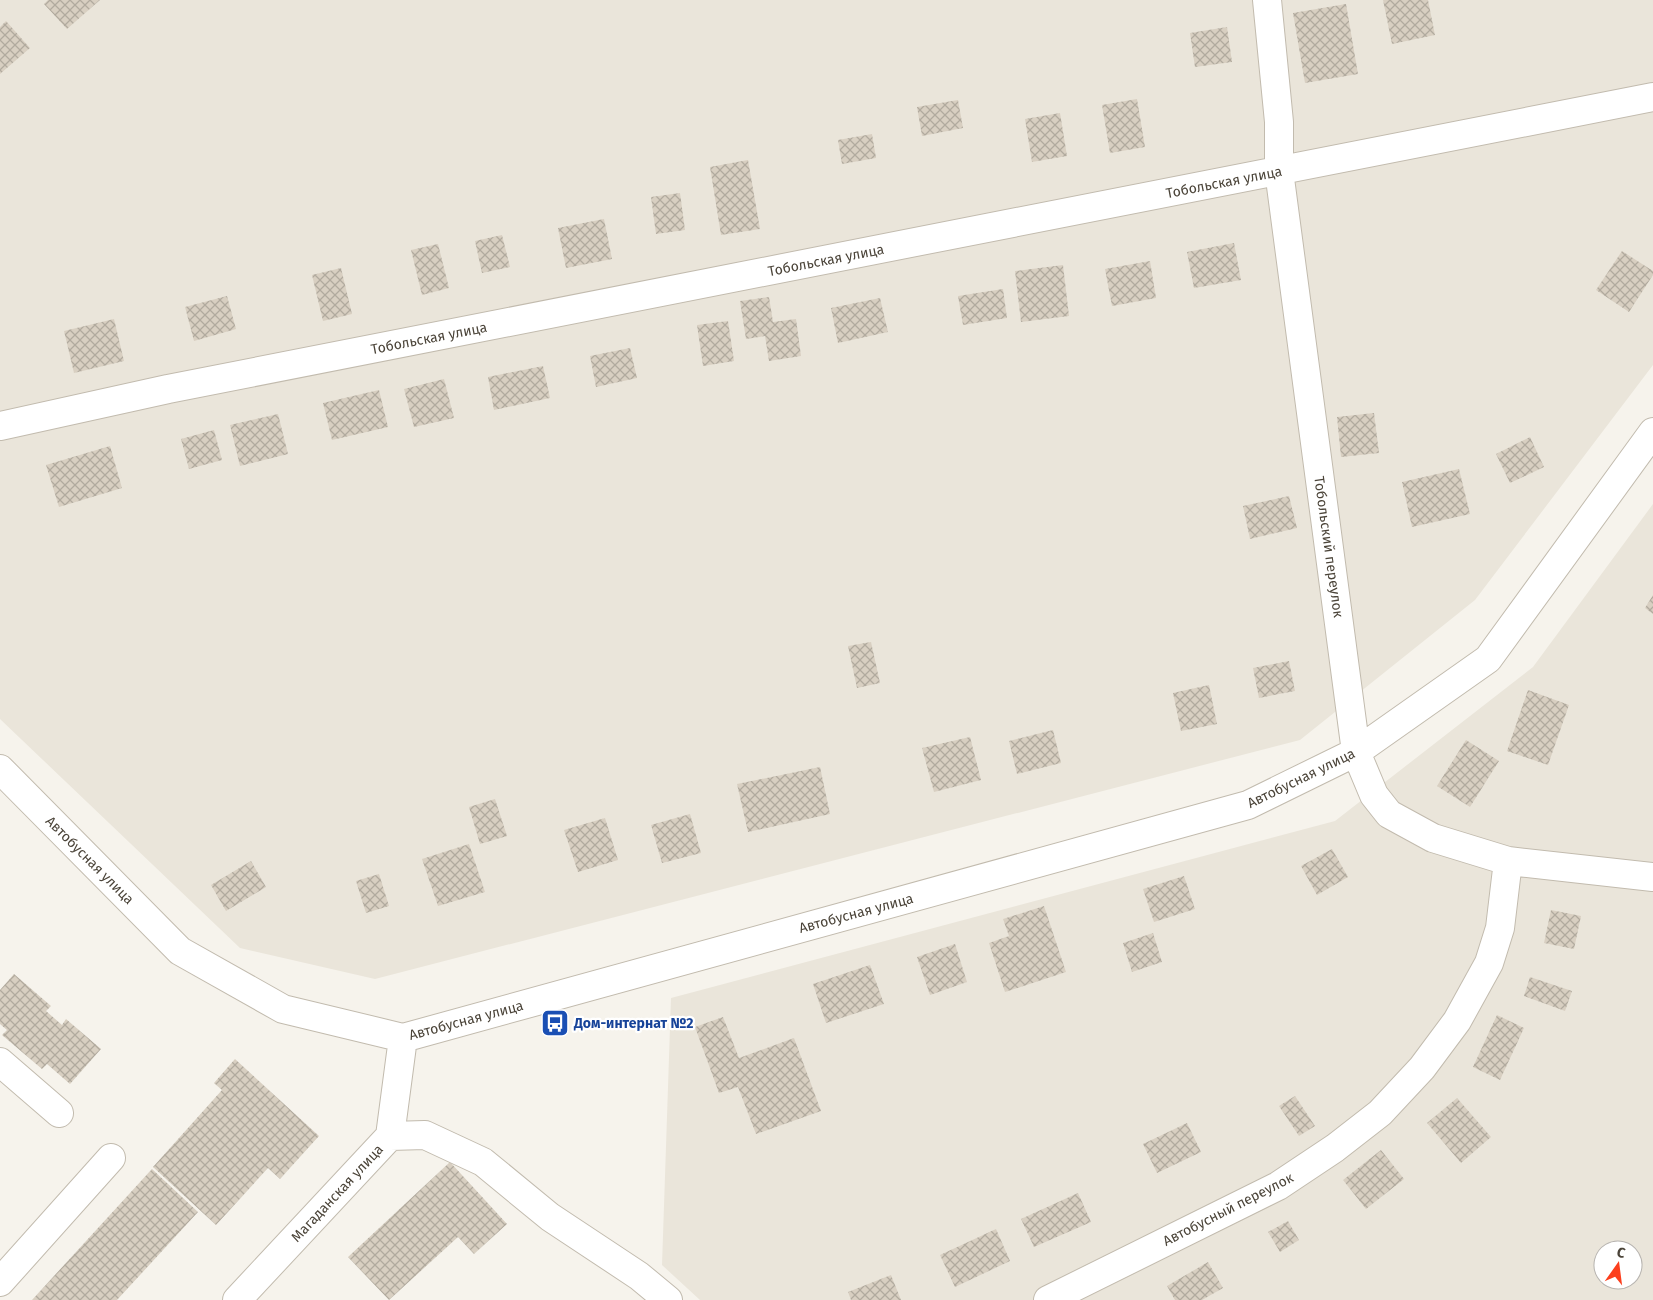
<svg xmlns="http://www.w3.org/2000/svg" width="1653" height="1300" font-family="'Fira Sans',sans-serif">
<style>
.residential{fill:#eae5da;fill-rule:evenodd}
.building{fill:url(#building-cross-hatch)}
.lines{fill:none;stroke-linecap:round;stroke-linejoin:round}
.minor-casing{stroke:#c2bbae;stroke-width:30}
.minor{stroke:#fff;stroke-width:28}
.labels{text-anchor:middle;stroke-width:4.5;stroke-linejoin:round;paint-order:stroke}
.street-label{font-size:14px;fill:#4b4439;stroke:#fff}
.transit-label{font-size:14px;font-weight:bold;fill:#164399;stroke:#fff;text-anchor:start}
</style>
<defs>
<pattern id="building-cross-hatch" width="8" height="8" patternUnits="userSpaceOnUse" patternTransform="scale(1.25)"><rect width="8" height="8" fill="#d8cfc1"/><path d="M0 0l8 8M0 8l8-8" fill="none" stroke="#b1aa9e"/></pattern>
</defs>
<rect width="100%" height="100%" fill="#f6f3ec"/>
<path class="residential" d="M0,0H1653V365L1475,600L1300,740L375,979L240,948L0,719Z
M1653,504V1300H700L662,1265L671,998L1335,821L1533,667ZM1603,1250H1633V1280H1603Z"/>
<path class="building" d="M48,0H100L67,29L44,4Z
M1383,0H1428L1435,35L1392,44Z
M1346,4L1358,74L1305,83L1293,13Z
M6,21L30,48L0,74V27Z
M1227,27L1232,62L1195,67L1190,33Z
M1137,99L1145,147L1110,153L1102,105Z
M958,100L963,128L922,136L917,107Z
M1060,113L1067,156L1032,162L1025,119Z
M872,134L876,158L842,164L838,140Z
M748,160L760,229L721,235L710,167Z
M680,193L685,230L656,234L651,197Z
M604,219L612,259L566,268L558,228Z
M502,235L510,267L482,273L475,241Z
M1234,243L1241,280L1194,288L1187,252Z
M438,244L449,288L422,295L411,250Z
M1622,251L1653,271V275L1629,312L1596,290Z
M1150,261L1156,298L1112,306L1105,269Z
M1063,265L1069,316L1021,322L1015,271Z
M341,268L352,314L323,321L312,275Z
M1003,289L1007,318L963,325L958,296Z
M227,296L236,329L194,341L185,307Z
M769,297L773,322L796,319L801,356L769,361L765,336L746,339L740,301Z
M880,298L888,332L838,343L831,308Z
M114,319L124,361L74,373L64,331Z
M728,321L734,361L703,366L697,325Z
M630,348L637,378L596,387L590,356Z
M543,366L550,398L494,410L488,377Z
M444,379L454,418L414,427L404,389Z
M379,390L388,427L332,440L323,403Z
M1374,413L1379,453L1341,457L1337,417Z
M278,414L288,454L240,466L230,425Z
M214,430L222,460L189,469L181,439Z
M1530,437L1544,467L1510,483L1496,454Z
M110,446L122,488L59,507L46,465Z
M1459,469L1470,514L1412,527L1402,482Z
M1289,496L1297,528L1250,539L1243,506Z
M1653,595V614L1645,608Z
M871,642L880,683L857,688L848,646Z
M1289,661L1295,691L1259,698L1253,668Z
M1209,685L1217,724L1181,731L1173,693Z
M1528,690L1569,705L1548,765L1507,751Z
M1053,730L1061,763L1017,774L1009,741Z
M970,737L981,780L934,792L922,748Z
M1466,740L1499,761L1470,807L1437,786Z
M820,767L830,814L748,832L737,784Z
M495,799L507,836L480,844L469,807Z
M690,814L701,853L662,863L651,825Z
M605,818L618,860L578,872L564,830Z
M469,844L485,892L438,906L422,859Z
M1332,849L1348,877L1317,895L1301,866Z
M251,861L266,887L226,911L211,885Z
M379,874L389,906L366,913L356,881Z
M1184,876L1195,909L1154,922L1143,889Z
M1044,906L1066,972L1005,992L989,943L1009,936L1003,919Z
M1551,910L1581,916L1574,949L1544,943Z
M1153,933L1162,962L1132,972L1123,943Z
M955,944L967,982L930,995L917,957Z
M870,965L884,1004L826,1023L813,984Z
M14,974L51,1006L46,1011L62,1025L66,1019L101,1049L70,1084L47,1064L42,1069L2,1035L7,1030L0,1024V990Z
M1530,977L1572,991L1565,1011L1524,996Z
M1497,1015L1524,1028L1500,1080L1473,1067Z
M723,1017L739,1058L794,1038L821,1111L756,1134L738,1087L719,1093L695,1027Z
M235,1059L319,1136L280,1179L268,1168L216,1225L153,1167L222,1090L214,1083Z
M1295,1096L1315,1126L1299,1136L1279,1106Z
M1457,1098L1491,1137L1461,1163L1427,1123Z
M1187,1123L1201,1152L1157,1173L1143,1144Z
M1381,1150L1404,1179L1366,1209L1343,1180Z
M450,1162L507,1224L474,1254L458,1237L389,1300L348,1257Z
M152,1169L198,1212L117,1300H32Z
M1078,1193L1091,1222L1034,1247L1021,1219Z
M1288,1221L1299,1240L1280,1252L1268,1232Z
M996,1229L1010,1261L955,1287L940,1255Z
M1208,1262L1223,1288L1202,1300H1175L1167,1286Z
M891,1275L901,1300H851L848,1292Z"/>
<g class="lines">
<g class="minor-casing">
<path id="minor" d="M1267,0L1279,122V171L1356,752L1374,795L1389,814L1433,838L1508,861L1653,877
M0,426L168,389L1653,97
M0,769L180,951L283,1009L403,1038L1248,805L1356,752L1488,659L1653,432
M0,1062L59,1113
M390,1136L425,1135L483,1162L550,1217L639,1276L668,1300
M0,1282L111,1158
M237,1300L390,1136L403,1038
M1048,1300L1278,1186L1335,1148L1380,1113L1422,1068L1457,1021L1489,963L1500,928L1508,861"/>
</g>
<use href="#minor" class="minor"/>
</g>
<defs>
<g id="bus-square" transform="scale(1.4375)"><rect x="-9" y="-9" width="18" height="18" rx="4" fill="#1a4fb4" stroke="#fff"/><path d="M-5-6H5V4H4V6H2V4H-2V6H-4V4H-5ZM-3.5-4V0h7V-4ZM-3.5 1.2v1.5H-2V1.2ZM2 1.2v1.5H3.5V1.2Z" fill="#fff"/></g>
</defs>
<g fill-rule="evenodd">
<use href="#bus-square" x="555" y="1023"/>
</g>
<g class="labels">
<g class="street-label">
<text transform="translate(1224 182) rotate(-11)" y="5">Тобольская улица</text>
<text transform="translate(826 260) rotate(-11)" y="5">Тобольская улица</text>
<text transform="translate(429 338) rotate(-11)" y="5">Тобольская улица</text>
<text transform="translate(1329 547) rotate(82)" y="5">Тобольский переулок</text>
<text transform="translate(1301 778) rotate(-26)" y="5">Автобусная улица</text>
<text transform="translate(90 860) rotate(45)" y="5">Автобусная улица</text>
<text transform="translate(856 913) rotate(-15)" y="5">Автобусная улица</text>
<text transform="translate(466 1020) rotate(-15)" y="5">Автобусная улица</text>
<text transform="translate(337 1193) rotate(-47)" y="5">Магаданская улица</text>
<text transform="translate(1228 1209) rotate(-27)" y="5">Автобусный переулок</text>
</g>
<g class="transit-label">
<text x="574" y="1028">Дом-интернат №2</text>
</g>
</g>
<g transform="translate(1618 1265) rotate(14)"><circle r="24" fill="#ffffff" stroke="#b7b4b0"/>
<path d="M0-4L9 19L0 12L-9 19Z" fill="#fc3f1d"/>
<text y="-8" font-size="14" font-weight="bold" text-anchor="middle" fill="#4b4439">С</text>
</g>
</svg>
